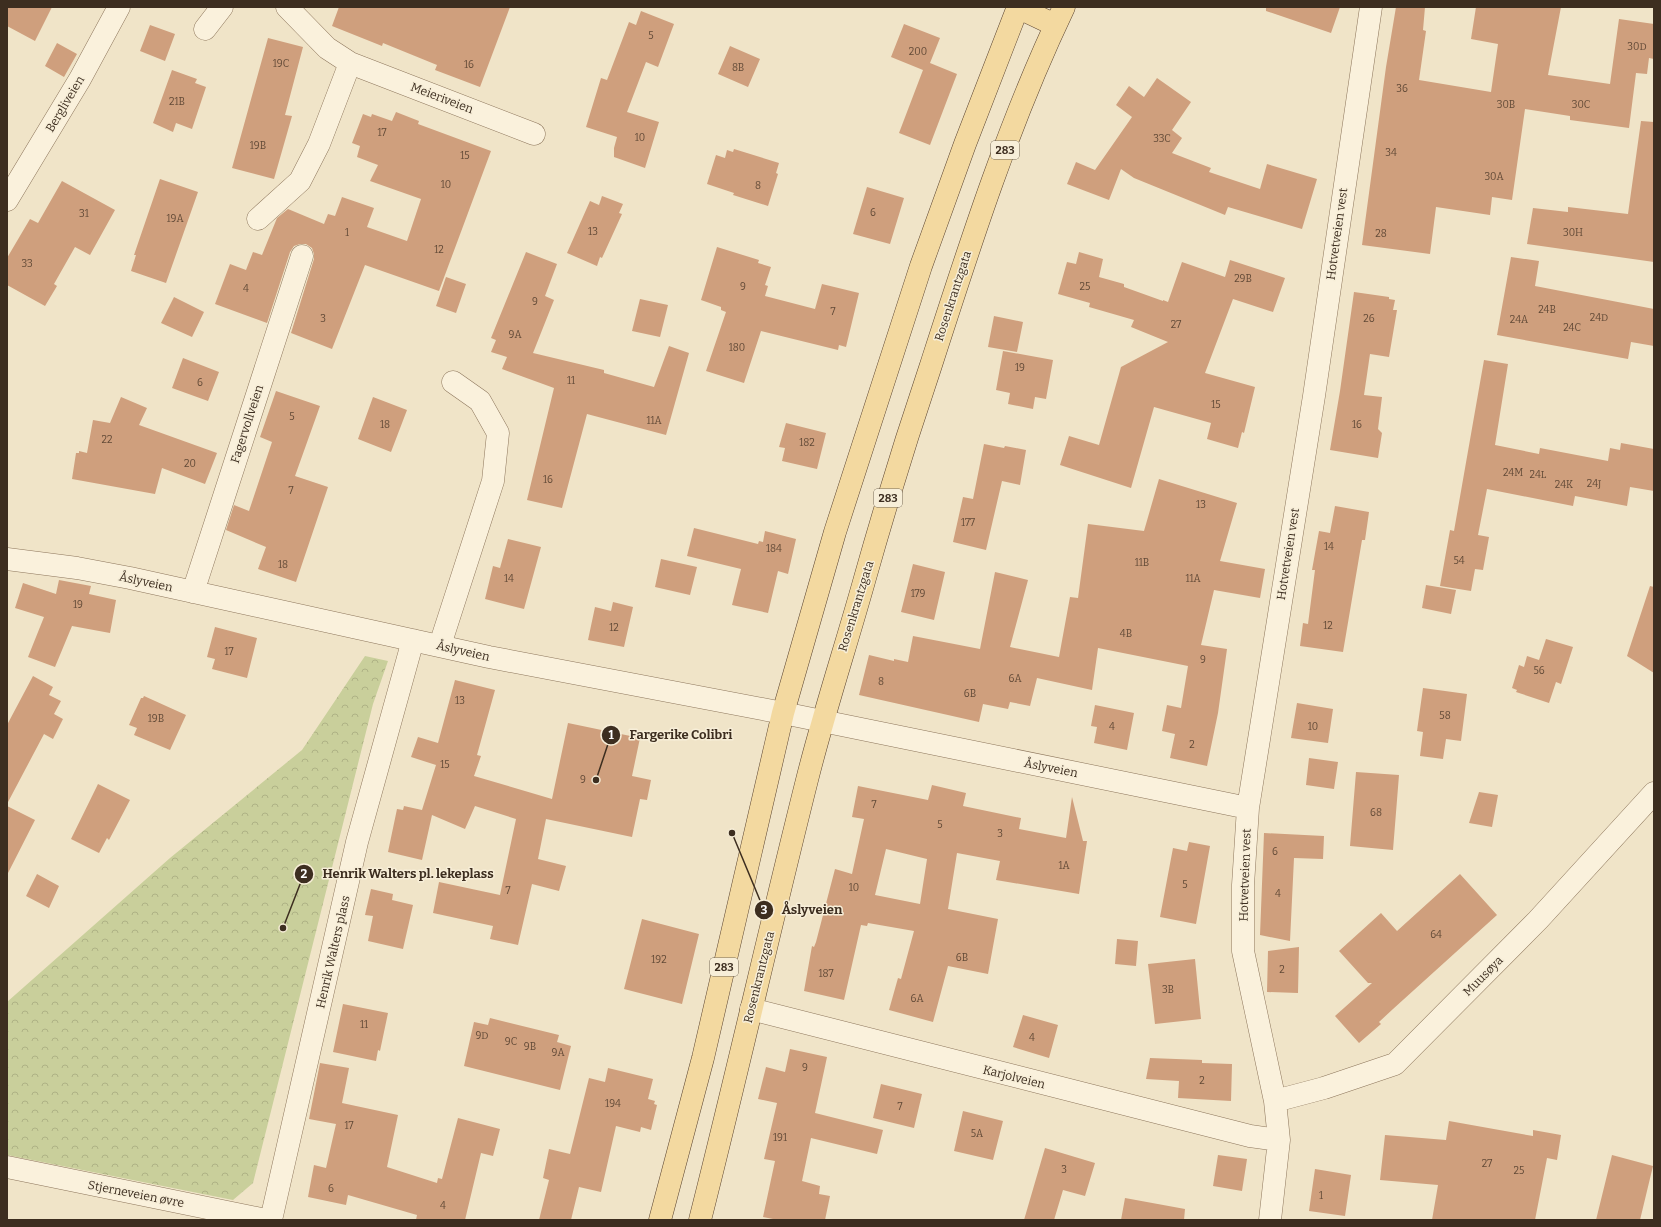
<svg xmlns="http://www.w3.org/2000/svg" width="1661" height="1227" font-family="Bitter,serif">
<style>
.park{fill:url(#park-crowns)}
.building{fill:#cf9f7d;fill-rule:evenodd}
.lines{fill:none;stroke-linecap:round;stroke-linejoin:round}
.minor-casing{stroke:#8d765c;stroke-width:23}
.major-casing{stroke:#5b4430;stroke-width:23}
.minor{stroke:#faf1dc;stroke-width:22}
.major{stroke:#f3d9a0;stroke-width:22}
.labels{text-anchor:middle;stroke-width:3;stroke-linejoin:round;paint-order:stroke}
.number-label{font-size:10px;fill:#624a37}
.shield{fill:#f7eed8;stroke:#756857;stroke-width:1}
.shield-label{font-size:11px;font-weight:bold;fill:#3d2e20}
.street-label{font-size:12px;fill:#3d2e20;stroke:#f7eed8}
.leader{fill:none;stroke:#3d2e20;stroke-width:1.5}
.callout-dot{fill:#3d2e20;stroke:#f7eed8;stroke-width:1.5}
.mark-label{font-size:12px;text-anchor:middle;font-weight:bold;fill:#fff}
.callout-label{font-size:13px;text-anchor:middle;font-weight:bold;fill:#3d2e20;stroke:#f7eed8;stroke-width:3;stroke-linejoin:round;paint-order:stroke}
</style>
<defs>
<pattern id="park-crowns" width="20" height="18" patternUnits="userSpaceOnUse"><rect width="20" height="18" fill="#c9cf9b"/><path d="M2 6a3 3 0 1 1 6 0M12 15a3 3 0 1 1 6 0" fill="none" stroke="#aeb285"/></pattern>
</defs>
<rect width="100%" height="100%" fill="#f0e4c8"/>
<path class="park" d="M365,656L388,661L373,704L253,1183L233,1200L7,1155V1002L170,858L302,750Z"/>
<path class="building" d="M7,7H52L35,41L7,26Z
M339,7H510L480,87L435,70L437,65L383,43L382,46L332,26Z
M1266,7H1340L1331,33L1266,11Z
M1396,7H1425L1423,30L1426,31L1419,80L1491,92L1498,44L1471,39L1476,7H1561L1548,75L1610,84L1619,19L1654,24V59L1649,58L1647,74L1636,73L1629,128L1570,120V116L1525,109L1512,200L1492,197L1490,215L1436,207L1430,254L1362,245L1386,67Z
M641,11L674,24L658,67L646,62L627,112L659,122L645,168L614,157V148L617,137L586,127L601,78L607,80L629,22L636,25Z
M904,24L940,38L930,63L957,74L930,145L899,133L923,70L891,57Z
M150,25L175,34L165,61L140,51Z
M268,38L303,47L285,115L292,116L274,179L232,168Z
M57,43L77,54L64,77L45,66Z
M730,46L760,59L748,87L718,74Z
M172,70L197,79L195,83L206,87L192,129L176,123L173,132L153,123Z
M1157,78L1191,102L1172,130L1182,138L1172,153L1211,168L1209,172L1260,189L1267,164L1317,179L1302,229L1228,207L1225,215L1134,178L1121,169L1109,200L1067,184L1076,162L1095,170L1132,117L1116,105L1129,86L1144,97Z
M396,112L419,121L418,124L491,151L439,291L365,265L332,349L291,333L314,259V254L312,248L306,244H300L294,246L290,252L267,323L215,304L230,264L246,270L253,252L262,255L277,218L288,209L324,224L328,214L335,216L342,197L374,208L367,227L407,241L421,199L370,181L378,165L357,157L360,146L352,143L363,114L371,117L372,114L392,121Z
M1641,121L1654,122V262L1527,244L1533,208L1568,212V207L1628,214Z
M734,149L779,163L776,173L778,174L768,206L733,195L734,193L707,184L716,155L725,158L727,150L733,152Z
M160,179L198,192L166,283L131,271L136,255H134Z
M62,181L115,210L90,255L75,247L54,284L57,286L45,306L7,285V258L30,219L38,223Z
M867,187L904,198L890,244L853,234Z
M602,196L623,204L619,213L622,214L602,258L600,257L597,266L567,253L590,201L599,205Z
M717,247L759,260L758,263L771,267L765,285L768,286L765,296L815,309L822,284L859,293L846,347L839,345L838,350L761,331L744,383L706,371L726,312L721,310V307L701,300Z
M526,252L557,264L545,296L554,300L533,353L604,370V373L654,387L669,346L689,353L666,435L587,414L562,508L527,500L554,388L502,369L507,357L491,352L496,340L491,338Z
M1079,252L1103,259L1099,277L1124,284V287L1163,301V300L1168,302L1182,262L1225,277L1230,260L1285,278L1273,312L1233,299L1205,373L1255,387L1244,433L1242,432L1238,448L1207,439L1211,423L1154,407L1131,488L1060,465L1069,436L1099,445L1121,367L1168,342L1131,327L1134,320L1089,307L1090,303L1058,294L1067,262L1076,264Z
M1511,257L1539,261L1535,286L1654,309V346L1631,342L1628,359L1497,335Z
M446,277L466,284L456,313L436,306Z
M1354,292L1389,297V299L1395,300L1393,310H1397L1389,357L1370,354L1364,395L1382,397L1378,429L1382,433L1378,458L1330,450L1340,391Z
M174,297L204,312L192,337L161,323Z
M640,299L668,305L660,337L632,331Z
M994,316L1023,322L1017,352L988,347Z
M1003,351L1053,360L1046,399L1035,397L1033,409L1008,404L1010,393L996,390Z
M183,358L219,372L208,401L172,388Z
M1484,360L1508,364L1495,445L1539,454L1540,448L1608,461L1610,448L1620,450L1621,443L1654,449V491L1630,487L1627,506L1575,496L1573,506L1487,489L1478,535L1489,537L1483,570L1475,569L1471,591L1440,586L1450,530L1454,531Z
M276,391L320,406L295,476L328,487L296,582L258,569L266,547L226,530L234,505L249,511L272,442L260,437Z
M121,397L147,408L139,425L217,453L205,484L162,468L155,494L72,479L76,453H79V451L87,453L93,420L110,423Z
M373,397L407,410L391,452L358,439Z
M786,423L826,433L817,469L782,461L785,448L779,447Z
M984,444L1004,448L1005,446L1026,450L1020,485L1002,481L986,550L953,542L963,497L973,499Z
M1159,479L1237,503L1220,561L1265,569L1260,598L1214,590L1201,645L1227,649L1218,713L1207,766L1170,758L1175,734L1162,731L1167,705L1181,708L1188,666L1098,648L1092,690L1037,678L1030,706L1010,702L1008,709L983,704L979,722L859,695L869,655L894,661V659L908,662L913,636L980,649L995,572L1028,580L1010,647L1059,657L1070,597L1078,598L1088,524L1144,531Z
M1335,506L1369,512L1365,540H1362L1343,652L1300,646L1303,623L1308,624L1315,570H1312L1319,531L1330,533Z
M694,528L758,544L759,541L763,542L765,531L796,539L788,574L778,571L768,613L732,605L741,569L687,556Z
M508,539L541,547L524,609L485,599L493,566L500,568Z
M661,559L697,567L690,595L655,587Z
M913,564L945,572L934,620L901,612Z
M59,580L91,586L89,594L116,600L110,633L72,626L55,667L28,657L44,617L15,608L23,583L56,594Z
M1426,585L1456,590L1451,614L1422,608Z
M1650,586L1654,587V673L1627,656Z
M613,602L633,607L624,647L588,640L595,607L611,611Z
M215,627L257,638L247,678L212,669L215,659L207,657Z
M1546,639L1573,647L1561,684L1556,682L1549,703L1516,692L1517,690L1512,688L1519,665L1524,667L1527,656L1539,660Z
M33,676L53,687L49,695L61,701L54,714L63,719L53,739L44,734L7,804V725Z
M455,680L495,690L477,755L481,756L474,776L552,799L568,723L640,738L632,776L651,780L647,800L640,799L632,837L546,819L538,859L566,866L559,891L532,884L518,945L490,939L493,926L433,913L439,882L500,895L516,819L475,806L465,829L432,815L422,860L388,852L397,809L403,810L404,806L422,810L436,765L411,757L418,737L438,743Z
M1423,688L1467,694L1461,741L1446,739L1443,759L1420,756L1423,732L1417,731Z
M144,696L186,715L170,750L134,735L137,728L129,725L141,698H143Z
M1297,703L1333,709L1328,743L1291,738Z
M1095,705L1134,713L1127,750L1094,743L1097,727L1091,726Z
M1309,758L1338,762L1334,789L1306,785Z
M1356,772L1399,775L1393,850L1350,846Z
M98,784L130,800L109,840L107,838L99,853L71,839Z
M932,785L966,793L963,806L1021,818L1019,829L1066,838L1072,797L1083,841H1087L1079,894L996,880L1000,861L957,853L948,909L998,919L988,974L948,966L933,1022L889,1010L898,978L901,979L914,931L868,923L867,926L861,925L844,1000L804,991L812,946L814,947L816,942L835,869L852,874L864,819L852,817L858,786L928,800ZM886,849L927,859L920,904L875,895Z
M1479,792L1498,795L1492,827L1469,823Z
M7,806L35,820L7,875Z
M1264,833L1324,836L1323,859L1294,858L1290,941L1260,935Z
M1189,842L1210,846L1196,924L1160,917L1173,848L1187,851Z
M37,874L59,886L49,908L26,896Z
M1460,874L1497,915L1393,1009L1379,1022L1381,1024L1359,1043L1335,1016L1372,983H1368L1339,951L1381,913L1397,931Z
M371,889L393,894L392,900L413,905L403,949L368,941L373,916L365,915Z
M642,919L699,934L682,1004L624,989Z
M1117,939L1138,941L1136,966L1115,964Z
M1299,947L1298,993L1267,992L1268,951Z
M1195,959L1201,1019L1155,1024L1148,964Z
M343,1004L388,1013L380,1051L378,1050L376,1061L333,1052Z
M1023,1015L1058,1025L1049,1058L1013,1047Z
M490,1018L559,1035L557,1042L571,1046L560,1090L464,1066L474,1022L488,1025Z
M790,1049L827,1057L815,1113L883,1130L877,1154L811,1138L802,1181L820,1186L819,1194L830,1196L825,1220H778L763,1217L775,1161L764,1159L777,1103L758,1099L766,1067L785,1072Z
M1150,1058L1202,1060V1063L1232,1064L1231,1101L1178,1098L1179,1081L1146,1079Z
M320,1063L349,1068L342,1103L398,1115L387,1167L437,1183L438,1178L442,1179L458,1118L500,1129L493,1156L481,1153L465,1220H416L417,1215L348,1195L346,1205L308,1197L314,1165L326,1168L336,1124L309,1119Z
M608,1068L653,1079L648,1099L655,1101L654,1104L657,1105L651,1130L641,1127L640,1132L616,1126L601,1192L579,1187L571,1220H539L549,1180L543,1178L549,1149L570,1154L589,1078L605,1082Z
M881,1084L922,1094L914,1128L873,1118Z
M963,1111L1003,1121L993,1160L954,1151Z
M1449,1121L1533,1136V1130L1561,1135L1557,1160L1547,1158L1535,1220H1432L1438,1185L1380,1180L1385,1135L1446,1140Z
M1045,1148L1095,1163L1085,1196L1063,1190L1054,1220H1024Z
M1218,1155L1247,1159L1242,1191L1213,1186Z
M1612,1155L1653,1166L1640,1220H1596Z
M1315,1169L1351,1175L1345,1216L1309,1211Z
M1125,1198L1185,1209L1184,1220H1121Z"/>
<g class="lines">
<g class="minor-casing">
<path id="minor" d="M287,7L327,48L350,63L534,134
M205,29L222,7
M7,200L80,79L119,7
M258,219L300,181L319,144L350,63
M7,559L77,568L130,578L489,657L783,713L1248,808
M193,592L302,256
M440,645L493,481L498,433L480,401L453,382
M751,1009L1250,1136L1279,1140
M1275,1101L1324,1088L1395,1064L1538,920L1654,793
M7,1167L266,1220
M271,1220L357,842L413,640
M1270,1220L1279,1140L1275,1101L1243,951V885L1248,808L1314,396L1371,7"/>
</g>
<g class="major-casing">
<path id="major" d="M1017,7L1055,25
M660,1220L703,1058L783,713L835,532L921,266L965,144L1018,7
M700,1220C737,1074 770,927 807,780C824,712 846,646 865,578C885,507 907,436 931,365C970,244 1009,122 1064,7"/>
</g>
<use href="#minor" class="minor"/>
<use href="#major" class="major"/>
</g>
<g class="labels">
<g class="number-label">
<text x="651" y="39">5</text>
<text x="1637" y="50">30D</text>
<text x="918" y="55">200</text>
<text x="281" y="67">19C</text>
<text x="469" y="68">16</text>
<text x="738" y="71">8B</text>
<text x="1402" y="92">36</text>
<text x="177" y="105">21B</text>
<text x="1506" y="108">30B</text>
<text x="1581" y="108">30C</text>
<text x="382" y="136">17</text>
<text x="640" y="141">10</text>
<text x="1162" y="142">33C</text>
<text x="258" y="149">19B</text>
<text x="1391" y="156">34</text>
<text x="465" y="159">15</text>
<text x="1494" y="180">30A</text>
<text x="446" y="188">10</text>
<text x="758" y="189">8</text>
<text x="873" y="216">6</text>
<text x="84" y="217">31</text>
<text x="175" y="222">19A</text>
<text x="593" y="235">13</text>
<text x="347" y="236">1</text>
<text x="1573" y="236">30H</text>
<text x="1381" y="237">28</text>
<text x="439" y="253">12</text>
<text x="27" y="267">33</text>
<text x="1243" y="282">29B</text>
<text x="743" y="290">9</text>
<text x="1085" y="290">25</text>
<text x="246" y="292">4</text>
<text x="535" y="305">9</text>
<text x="1547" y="313">24B</text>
<text x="833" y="315">7</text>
<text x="1599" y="321">24D</text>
<text x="323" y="322">3</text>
<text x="1369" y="322">26</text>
<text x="1519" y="323">24A</text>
<text x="1176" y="328">27</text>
<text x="1572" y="331">24C</text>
<text x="515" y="338">9A</text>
<text x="737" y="351">180</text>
<text x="1020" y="371">19</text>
<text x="571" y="384">11</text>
<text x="200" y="386">6</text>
<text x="1216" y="408">15</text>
<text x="292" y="420">5</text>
<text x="654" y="424">11A</text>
<text x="385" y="428">18</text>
<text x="1357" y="428">16</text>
<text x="107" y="443">22</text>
<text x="807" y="446">182</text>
<text x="190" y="467">20</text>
<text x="1513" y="476">24M</text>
<text x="1538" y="478">24L</text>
<text x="548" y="483">16</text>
<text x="1594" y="487">24J</text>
<text x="1564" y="488">24K</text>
<text x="291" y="494">7</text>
<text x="1201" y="508">13</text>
<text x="968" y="526">177</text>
<text x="1329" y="550">14</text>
<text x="774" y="552">184</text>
<text x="1459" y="564">54</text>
<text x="1142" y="566">11B</text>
<text x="283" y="568">18</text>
<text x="509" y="582">14</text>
<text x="1193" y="582">11A</text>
<text x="918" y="597">179</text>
<text x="78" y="608">19</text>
<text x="1328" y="629">12</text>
<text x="614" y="631">12</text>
<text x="1126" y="637">4B</text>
<text x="229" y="655">17</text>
<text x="1203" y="663">9</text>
<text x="1539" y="674">56</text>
<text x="1015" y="682">6A</text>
<text x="881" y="685">8</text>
<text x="970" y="697">6B</text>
<text x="460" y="704">13</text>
<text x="1445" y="719">58</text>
<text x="156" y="722">19B</text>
<text x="1112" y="730">4</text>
<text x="1313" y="730">10</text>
<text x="1192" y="748">2</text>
<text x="445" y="768">15</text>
<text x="583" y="783">9</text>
<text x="874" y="808">7</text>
<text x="1376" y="816">68</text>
<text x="940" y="828">5</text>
<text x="1000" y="837">3</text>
<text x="1275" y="855">6</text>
<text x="1064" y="869">1A</text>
<text x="1185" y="888">5</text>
<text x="854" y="891">10</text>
<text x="508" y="894">7</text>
<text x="1278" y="897">4</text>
<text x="1436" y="938">64</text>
<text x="962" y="961">6B</text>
<text x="659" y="963">192</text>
<text x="1282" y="973">2</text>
<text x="826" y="977">187</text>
<text x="1168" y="993">3B</text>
<text x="917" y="1002">6A</text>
<text x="364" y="1028">11</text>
<text x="482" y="1039">9D</text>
<text x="1032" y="1041">4</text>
<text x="511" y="1045">9C</text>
<text x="530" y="1050">9B</text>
<text x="558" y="1056">9A</text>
<text x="805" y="1071">9</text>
<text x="1202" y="1084">2</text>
<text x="613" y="1107">194</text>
<text x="900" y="1110">7</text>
<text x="349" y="1129">17</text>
<text x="977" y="1137">5A</text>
<text x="780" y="1141">191</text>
<text x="1487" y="1167">27</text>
<text x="1064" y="1173">3</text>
<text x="1519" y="1174">25</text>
<text x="331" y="1192">6</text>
<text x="1321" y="1199">1</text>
<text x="443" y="1209">4</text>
</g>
<g class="shield">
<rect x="991" y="141" width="28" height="18" rx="3"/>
<rect x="874" y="489" width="28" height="18" rx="3"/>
<rect x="710" y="958" width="28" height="18" rx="3"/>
</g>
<g class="shield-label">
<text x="1005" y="154">283</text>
<text x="888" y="502">283</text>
<text x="724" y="971">283</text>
</g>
<g class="street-label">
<text transform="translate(442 98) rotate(21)" y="4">Meieriveien</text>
<text transform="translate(65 104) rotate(-59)" y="4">Bergliveien</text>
<text transform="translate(1337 234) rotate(-82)" y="4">Hotvetveien vest</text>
<text transform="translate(953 296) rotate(-72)" y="4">Rosenkrantzgata</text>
<text transform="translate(247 424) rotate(-72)" y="4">Fagervollveien</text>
<text transform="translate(1288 554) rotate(-81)" y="4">Hotvetveien vest</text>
<text transform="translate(146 582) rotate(12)" y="4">Åslyveien</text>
<text transform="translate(856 606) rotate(-73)" y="4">Rosenkrantzgata</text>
<text transform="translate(463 651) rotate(13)" y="4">Åslyveien</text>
<text transform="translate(1051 768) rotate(11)" y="4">Åslyveien</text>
<text transform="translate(1245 875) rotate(-88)" y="4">Hotvetveien vest</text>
<text transform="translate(333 952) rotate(-77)" y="4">Henrik Walters plass</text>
<text transform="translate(1483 976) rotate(-45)" y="4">Muusøya</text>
<text transform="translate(759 977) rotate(-76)" y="4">Rosenkrantzgata</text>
<text transform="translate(1014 1077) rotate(14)" y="4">Karjolveien</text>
<text transform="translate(136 1194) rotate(11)" y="4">Stjerneveien øvre</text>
</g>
</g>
<path class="leader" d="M596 780L611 735M283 928L304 874M732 833L764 910"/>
<g class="callout-dot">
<circle cx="596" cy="780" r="4"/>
<circle cx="283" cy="928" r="4"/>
<circle cx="732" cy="833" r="4"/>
<circle cx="611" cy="735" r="10"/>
<circle cx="304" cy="874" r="10"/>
<circle cx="764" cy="910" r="10"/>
</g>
<g class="mark-label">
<text x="611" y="739">1</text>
<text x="304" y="878">2</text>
<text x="764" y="914">3</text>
</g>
<g class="callout-label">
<text x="681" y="739">Fargerike Colibri</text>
<text x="408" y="878">Henrik Walters pl. lekeplass</text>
<text x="812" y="914">Åslyveien</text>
</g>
<rect width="1661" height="1227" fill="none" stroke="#3d2e20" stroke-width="16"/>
</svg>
